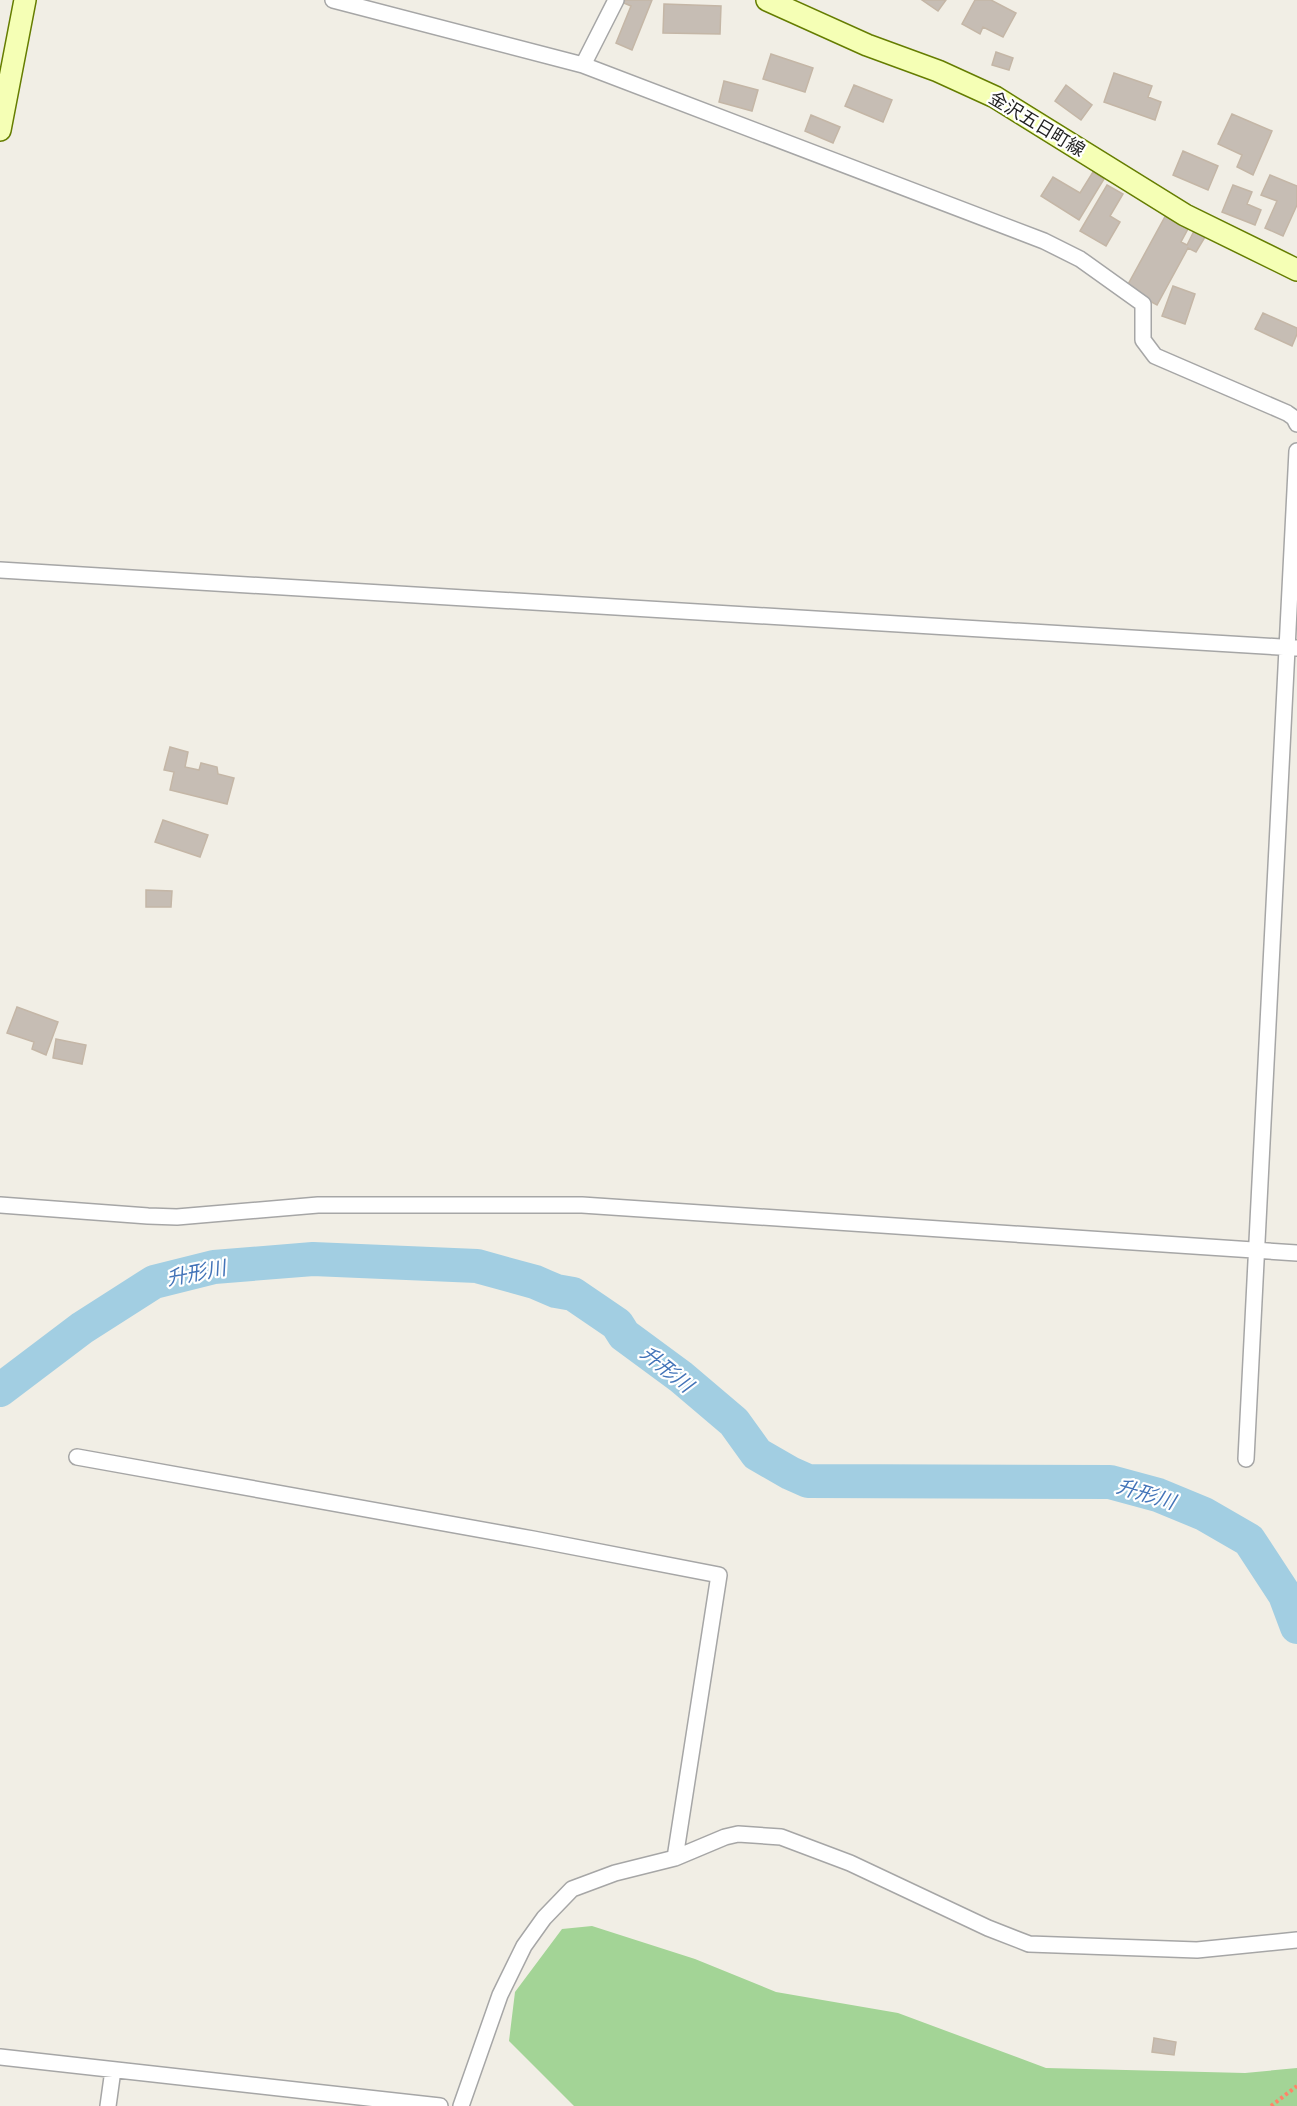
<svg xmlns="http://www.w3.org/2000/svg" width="1297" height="2106" font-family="Manrope,'Noto Sans JP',sans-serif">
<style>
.forest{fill:#a3d496}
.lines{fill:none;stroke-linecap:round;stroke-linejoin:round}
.river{stroke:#a2cee2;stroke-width:34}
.building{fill:#c6bdb4;stroke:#c4b6a6;stroke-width:1.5}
.street-casing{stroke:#a6a6a6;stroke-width:18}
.secondary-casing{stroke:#657d00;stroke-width:24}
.path{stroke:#ff8468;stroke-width:4;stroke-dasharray:3 3;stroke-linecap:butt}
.street{stroke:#fff;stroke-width:15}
.secondary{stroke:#f5ffb5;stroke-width:21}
.labels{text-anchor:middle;stroke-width:4.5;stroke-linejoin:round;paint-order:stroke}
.street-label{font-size:18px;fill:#1f1f1f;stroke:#fff}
.water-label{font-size:20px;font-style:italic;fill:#4374b8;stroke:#fff}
</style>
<rect width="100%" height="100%" fill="#f1eee5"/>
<path class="forest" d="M592,1926L695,1959L776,1992L898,2013L1046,2068L1245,2073L1297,2068V2106H574L509,2041L515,1992L562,1929Z"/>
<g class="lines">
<path class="river" d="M0,1390L82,1328L154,1282L214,1267L313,1259L477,1266L535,1282L556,1291L573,1294L617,1324L624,1335L681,1377L734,1422L757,1454L790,1473L808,1481L1110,1482L1158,1495L1204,1514L1249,1540L1285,1595L1297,1627"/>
</g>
<path class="building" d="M625,0H652L632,50L616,43L631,6L624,3Z
M922,0H946L938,11Z
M975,0H991L1016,13L1003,37L983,27L980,34L962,24Z
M664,4L721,6L720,34L663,33Z
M996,52L1013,58L1009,70L992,65Z
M771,54L813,68L805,92L763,79Z
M1114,73L1152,86L1148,97L1161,102L1155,120L1104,102Z
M724,81L758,90L752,111L719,102Z
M854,85L892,100L883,122L845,106Z
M1066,85L1092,105L1081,120L1055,101Z
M1232,114L1272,131L1253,175L1237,167L1242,155L1218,144Z
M811,115L840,127L833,143L805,131Z
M1183,151L1218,166L1208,190L1173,175Z
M1093,172L1104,179L1079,220L1041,196L1053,177L1080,193Z
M1270,175L1297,186V205L1283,236L1265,228L1277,201L1261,195Z
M1107,185L1123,194L1110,216L1120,222L1106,246L1080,231Z
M1233,185L1252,192L1247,204L1261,210L1255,225L1222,212Z
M1167,213L1190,225L1181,242L1187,245L1194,231L1205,237L1196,252L1188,248L1157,305L1126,288Z
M1173,286L1195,294L1185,324L1162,316Z
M1263,313L1297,328V334L1292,346L1255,329Z
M170,747L188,752L185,767L199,770L201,763L217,767L218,774L234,778L227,804L170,790L174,772L164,770Z
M163,820L208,835L200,857L155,842Z
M146,890L172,891L171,907H146Z
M17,1007L58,1022L46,1055L32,1049L34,1042L7,1033Z
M56,1039L86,1045L82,1064L53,1058Z
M1154,2038L1176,2042L1174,2055L1152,2052Z"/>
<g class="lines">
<g class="street-casing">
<path id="street" d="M333,0L583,65L1044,241L1080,259L1143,304V340L1155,356L1287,413L1294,418L1297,424
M583,65L616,0
M0,570L1297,648
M0,1205L148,1216L177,1217L318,1205H582L1297,1253
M77,1457L533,1539L719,1575L675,1858
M1246,1459L1297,451
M0,2057L440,2106
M108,2106L113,2070
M461,2106L500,1995L524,1946L544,1918L572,1889L615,1873L675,1858L725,1837L738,1834L781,1837L850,1863L988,1928L1029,1944L1197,1950L1297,1940"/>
</g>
<g class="secondary-casing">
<path id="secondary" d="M767,0L867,45L938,71L995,97L1185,215L1297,270
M0,130L25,0"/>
</g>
<path class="path" d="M1271,2106L1297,2086"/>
<use href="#street" class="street"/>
<use href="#secondary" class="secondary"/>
</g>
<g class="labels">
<g class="street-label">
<text transform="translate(1037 124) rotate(31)" y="6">金沢五日町線</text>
</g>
<g class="water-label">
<text transform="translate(196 1273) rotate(-11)" y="7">升形川</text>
<text transform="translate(667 1369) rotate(39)" y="7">升形川</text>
<text transform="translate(1146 1494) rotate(17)" y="7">升形川</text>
</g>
</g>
</svg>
